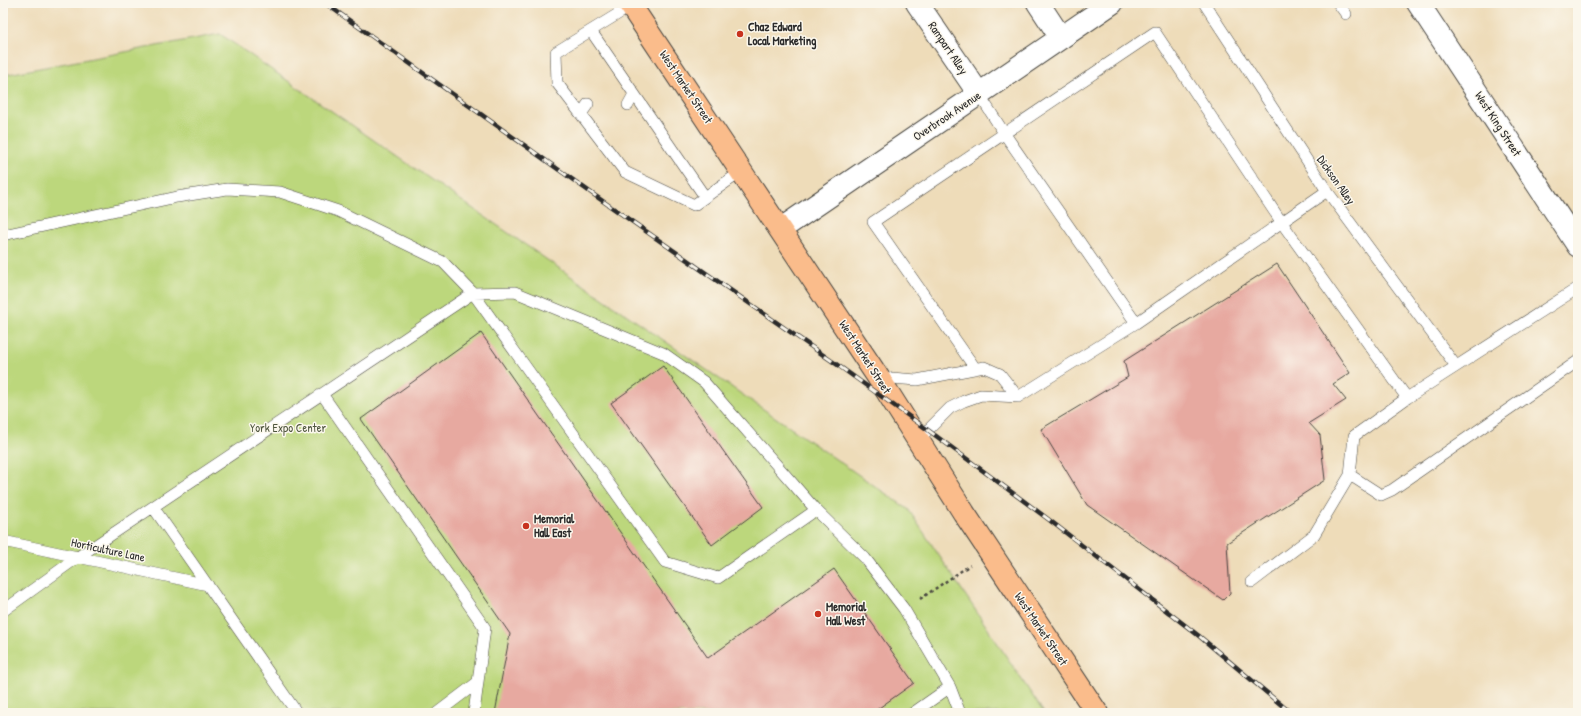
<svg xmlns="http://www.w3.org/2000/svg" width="1581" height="716" font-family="'Patrick Hand',sans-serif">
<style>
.green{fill:#bcd77c;stroke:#748154}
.building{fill:#e7a9a0}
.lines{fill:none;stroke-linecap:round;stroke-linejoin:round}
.service-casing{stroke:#484640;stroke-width:12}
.minor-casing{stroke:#484640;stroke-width:24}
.tertiary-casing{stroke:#484640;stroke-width:24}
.primary-casing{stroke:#484640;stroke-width:24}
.path{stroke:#484640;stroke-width:2.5;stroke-dasharray:3 3;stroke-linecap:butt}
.service{stroke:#fff;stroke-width:11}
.minor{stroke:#fff;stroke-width:22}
.tertiary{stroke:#fff;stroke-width:22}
.primary{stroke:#fabc8b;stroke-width:22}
.rail-casing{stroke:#2b2b2b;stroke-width:4.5}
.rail{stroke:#fbf7ec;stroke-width:3;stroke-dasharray:9;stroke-linecap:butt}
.poi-dot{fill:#c8321e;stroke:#fbf7ec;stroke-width:1.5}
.labels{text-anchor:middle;stroke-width:3;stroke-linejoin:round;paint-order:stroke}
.poi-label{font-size:12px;font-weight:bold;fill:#2b2b2b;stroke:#fbf7ec;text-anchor:start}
.street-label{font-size:12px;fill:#2b2b2b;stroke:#fbf7ec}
.park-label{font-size:12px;fill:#4f563f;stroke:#fbf7ec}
</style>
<rect width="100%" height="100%" fill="#fbf7ec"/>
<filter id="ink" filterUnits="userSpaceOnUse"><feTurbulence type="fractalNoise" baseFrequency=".025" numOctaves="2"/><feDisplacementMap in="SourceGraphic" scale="8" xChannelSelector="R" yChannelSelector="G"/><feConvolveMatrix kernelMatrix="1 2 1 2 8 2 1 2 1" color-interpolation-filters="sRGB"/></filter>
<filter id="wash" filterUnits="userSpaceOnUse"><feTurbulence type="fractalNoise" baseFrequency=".012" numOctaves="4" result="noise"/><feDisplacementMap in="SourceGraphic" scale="16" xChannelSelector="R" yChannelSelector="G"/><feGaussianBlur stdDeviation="0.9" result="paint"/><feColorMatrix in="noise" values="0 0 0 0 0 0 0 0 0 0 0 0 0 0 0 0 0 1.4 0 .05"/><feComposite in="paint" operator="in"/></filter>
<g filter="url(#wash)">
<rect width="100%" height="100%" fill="#eedcb9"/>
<path class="green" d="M220,34L908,509L1044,713H3V75Z"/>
<g id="blocks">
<path class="building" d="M1277,264L1350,373L1333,384L1346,400L1309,423L1320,435L1325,480L1227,543L1230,593L1223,600L1087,505L1041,429L1128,377L1124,361Z
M481,333L708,658L834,569L914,683L872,713H495L510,634L361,419Z
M663,366L763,507L712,545L611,403Z"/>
</g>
</g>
<g filter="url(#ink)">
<use href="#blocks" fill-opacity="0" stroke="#484640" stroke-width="1"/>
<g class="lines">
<g class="service-casing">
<path id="service" d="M1204,3L1327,191L1456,366
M1338,3L1346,14
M631,6L556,52L557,83L625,172L694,205L742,171
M591,31L705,197
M979,94L1004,133L1136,323
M628,105L634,94
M581,114L588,104
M3,235L177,197L227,189L280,192L338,211L443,262L473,293L665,562L718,578L816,510
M975,368L873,222L1155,32L1282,223L1407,398L1578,288
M878,377L917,380L984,367L1000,374L1018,397
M322,394L485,628L478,682
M918,440L950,408L964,401L981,395L1018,397L1136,323L1327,191
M1350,475L1381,495L1392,490L1578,361
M153,507L297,713
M3,541L208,585
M1252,582L1314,535L1350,475L1354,436L1407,398
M3,611L78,557L473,293L515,292L663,353L704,382L816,510L865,558L904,609L950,687L960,713
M437,713L478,682L474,713
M913,713L950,687"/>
</g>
<g class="minor-casing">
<path id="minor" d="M917,3L979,94
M1038,3L1061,38
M781,229L1112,3"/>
</g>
<g class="tertiary-casing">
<path id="tertiary" d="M1418,3L1578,246"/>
</g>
<g class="primary-casing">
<path id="primary" d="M629,3L878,377L964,513L1097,713"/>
</g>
<path class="path" d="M920,599L970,565"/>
<use href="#service" class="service"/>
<use href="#minor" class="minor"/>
<use href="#tertiary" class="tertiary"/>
<use href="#primary" class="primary"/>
<g class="rail-casing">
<path id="rail" d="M325,3L597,197L839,366L928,430L1048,519L1199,636L1291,713"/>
</g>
<use href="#rail" class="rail"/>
</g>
</g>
<g class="poi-dot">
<circle cx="740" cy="34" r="4"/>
<circle cx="526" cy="526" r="4"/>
<circle cx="818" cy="614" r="4"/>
</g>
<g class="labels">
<g class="poi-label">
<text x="748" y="31">Chaz Edward<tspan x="748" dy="14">Local Marketing</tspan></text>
<text x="534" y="523">Memorial<tspan x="534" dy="14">Hall East</tspan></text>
<text x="826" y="611">Memorial<tspan x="826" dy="14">Hall West</tspan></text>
</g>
<g class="street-label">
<text transform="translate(948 48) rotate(56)" y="4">Rampart Alley</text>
<text transform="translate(686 87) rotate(56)" y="4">West Market Street</text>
<text transform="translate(947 116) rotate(-34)" y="4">Overbrook Avenue</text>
<text transform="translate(1498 124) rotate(57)" y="4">West King Street</text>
<text transform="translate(1336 180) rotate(55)" y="4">Dickson Alley</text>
<text transform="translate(865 357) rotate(57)" y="4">West Market Street</text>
<text transform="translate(108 550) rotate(12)" y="4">Horticulture Lane</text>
<text transform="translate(1041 629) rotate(56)" y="4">West Market Street</text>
</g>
<g class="park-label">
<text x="288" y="432">York Expo Center</text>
</g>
</g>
<rect width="1581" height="716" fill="none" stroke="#fbf7ec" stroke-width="16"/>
</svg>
